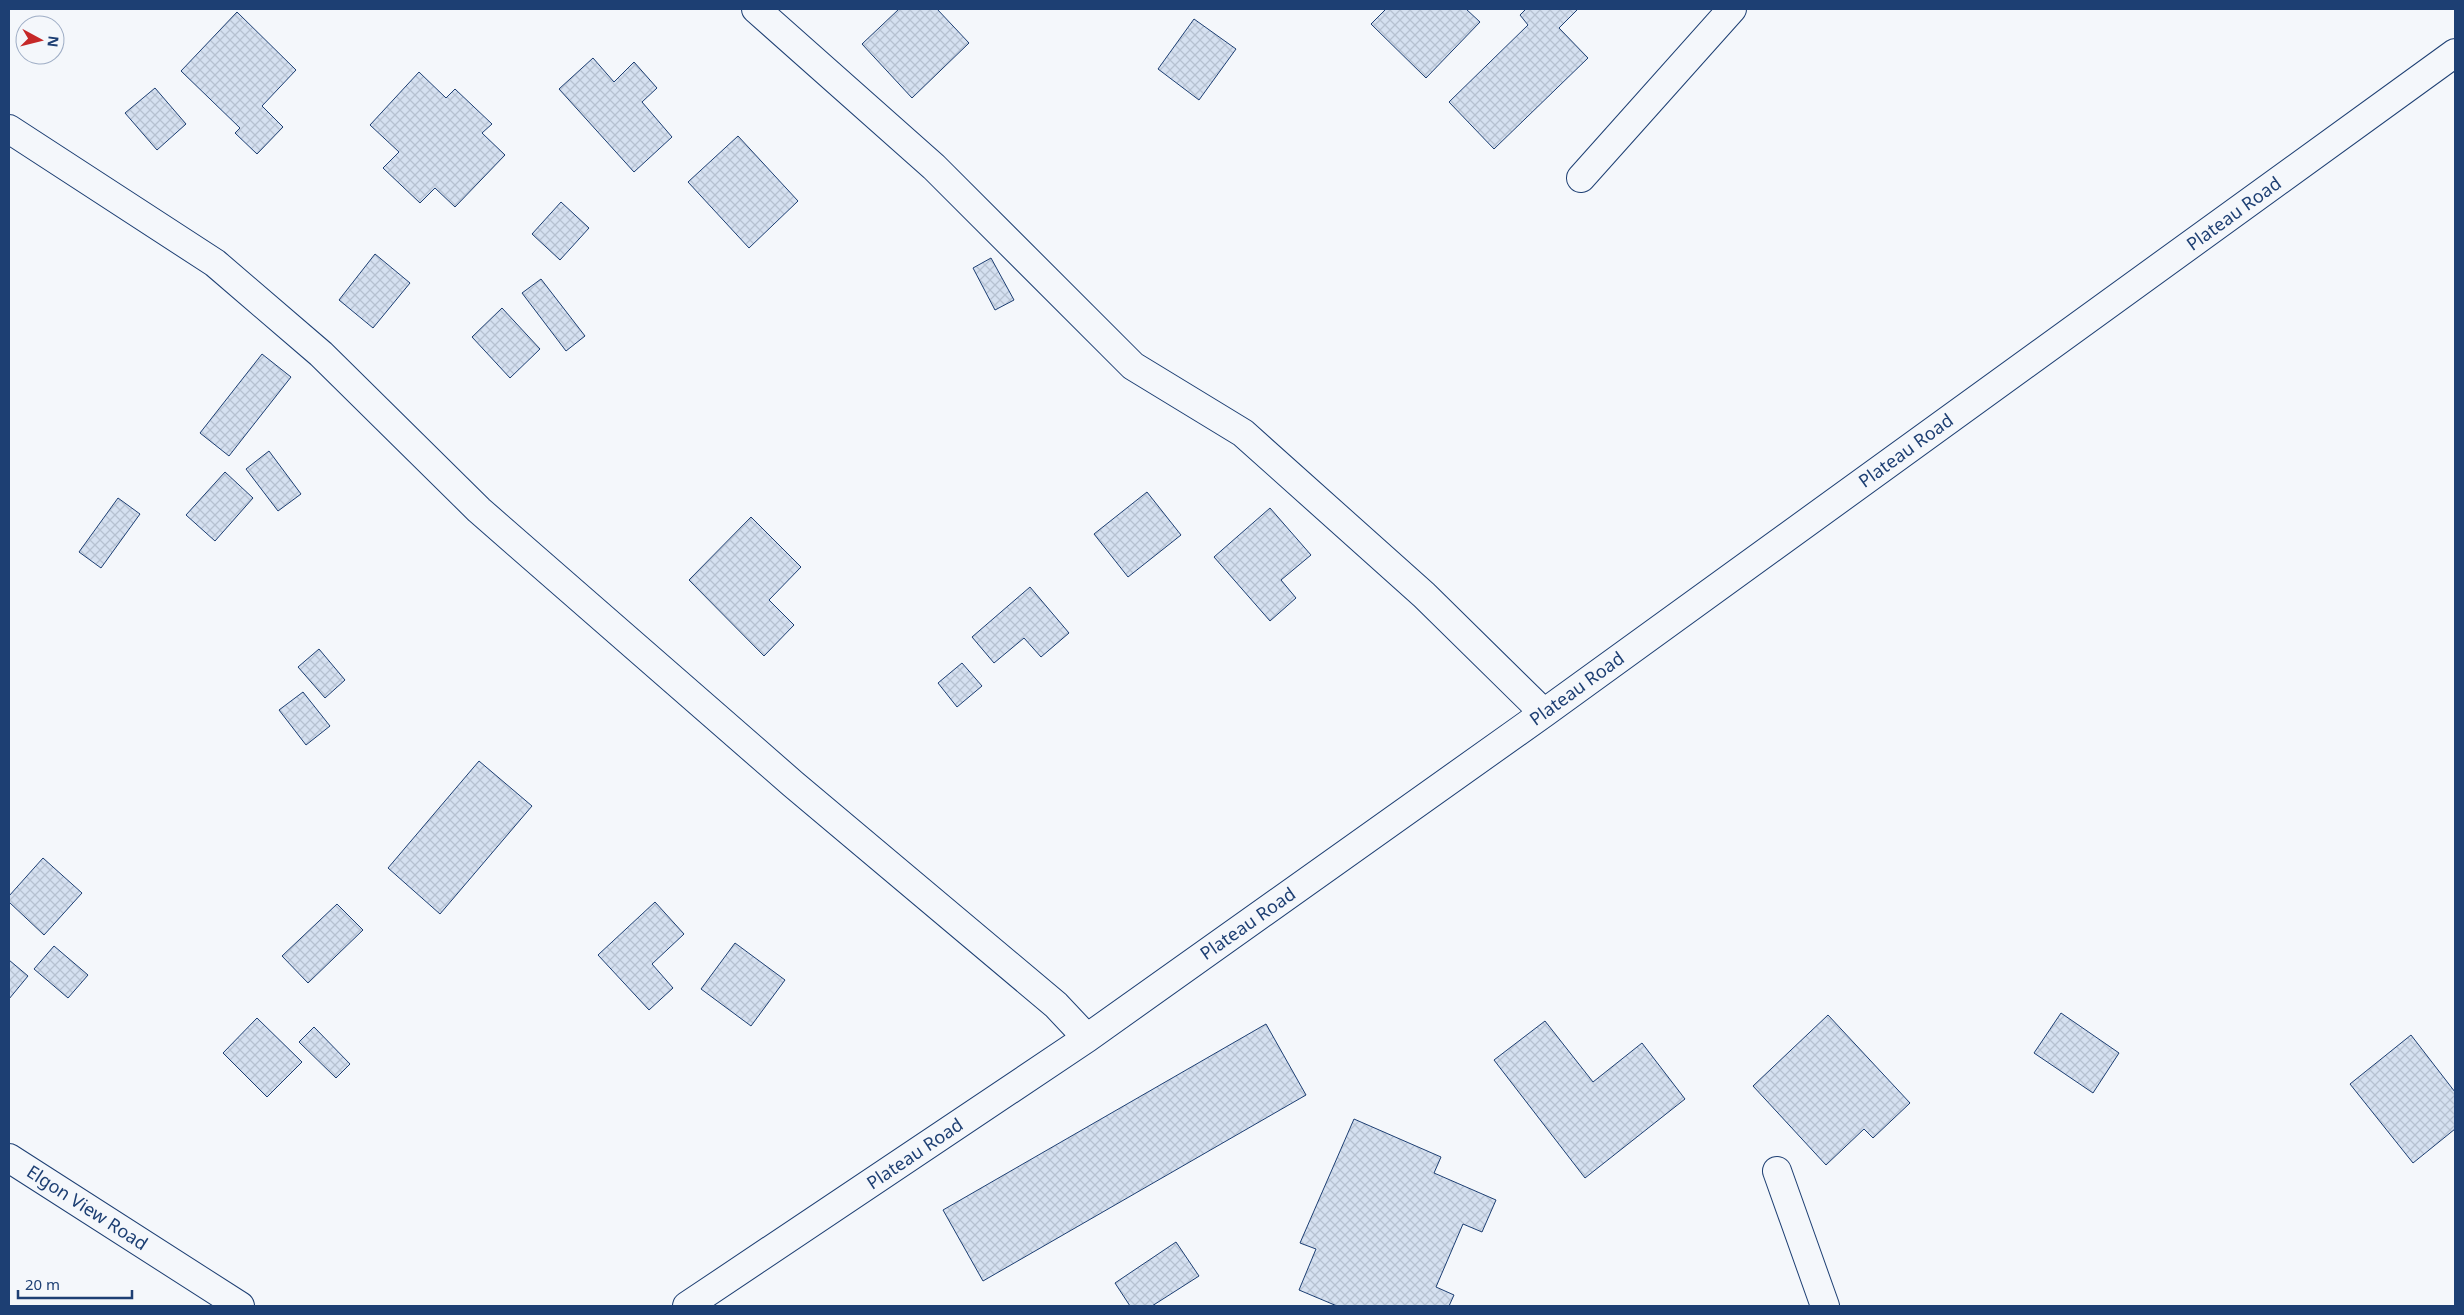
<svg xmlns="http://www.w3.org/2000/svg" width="2464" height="1315" font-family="'Noto Sans',sans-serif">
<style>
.building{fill:url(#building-cross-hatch);stroke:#1d3f73}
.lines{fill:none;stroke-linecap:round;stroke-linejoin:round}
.minor-casing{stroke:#1d3f73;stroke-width:30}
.minor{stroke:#f4f7fb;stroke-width:28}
.labels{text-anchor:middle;stroke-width:4;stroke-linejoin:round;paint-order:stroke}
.street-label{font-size:18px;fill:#1d3f73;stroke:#f4f7fb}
</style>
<defs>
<pattern id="building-cross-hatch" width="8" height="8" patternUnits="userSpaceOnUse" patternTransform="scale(1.25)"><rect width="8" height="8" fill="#d5e0f0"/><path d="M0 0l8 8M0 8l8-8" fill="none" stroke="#b6c1d1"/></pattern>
</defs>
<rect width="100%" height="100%" fill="#f4f7fb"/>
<path class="building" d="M899,9H937L969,43L912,98L862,44Z
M1386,9H1466L1480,22L1426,78L1371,24Z
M1526,9H1578L1559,28L1588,58L1494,149L1449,102L1528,25L1520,15Z
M237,12L296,70L262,106L283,127L257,154L235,133L240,128L181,71Z
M1194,19L1236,49L1199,100L1158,69Z
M593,58L614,82L634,62L657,88L642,102L672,137L634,172L559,89Z
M419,72L446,98L455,89L492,124L482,133L505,155L455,207L435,188L420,203L383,168L399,152L370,125Z
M155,88L186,124L157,150L125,113Z
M738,136L798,201L749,248L688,182Z
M561,202L589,228L560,260L532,234Z
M375,254L410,283L373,328L339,300Z
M991,258L1014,300L995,310L973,268Z
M541,279L585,336L566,351L522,293Z
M502,308L540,349L510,378L472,337Z
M262,354L291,377L229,456L200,433Z
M269,451L301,494L278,511L246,469Z
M225,472L253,498L215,541L186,515Z
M1147,492L1181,535L1128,577L1094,534Z
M118,498L140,514L101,568L79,552Z
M1270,508L1311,555L1281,580L1296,598L1270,621L1214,557Z
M751,517L801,567L769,600L794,625L764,656L689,580Z
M1030,587L1069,633L1041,657L1024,638L994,663L972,637Z
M319,649L345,680L325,698L298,667Z
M962,663L982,686L957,707L938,683Z
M303,692L330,726L306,745L279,710Z
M479,761L532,806L440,914L388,868Z
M43,858L82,893L44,935L9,902V896Z
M655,902L684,934L652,964L673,988L649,1010L598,955Z
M337,904L363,930L308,983L282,956Z
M735,943L785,980L751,1026L701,989Z
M54,946L88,975L68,998L34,969Z
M9,960L28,976L9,999Z
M2061,1013L2119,1053L2093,1093L2034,1053Z
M1828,1015L1910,1103L1873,1138L1864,1129L1826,1165L1753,1086Z
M257,1018L302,1062L267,1097L223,1053Z
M1545,1021L1593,1082L1642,1043L1685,1099L1585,1178L1494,1060Z
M1266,1024L1306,1095L983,1281L943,1210Z
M314,1027L350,1064L336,1078L299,1042Z
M2411,1035L2455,1092V1129L2413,1163L2350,1084Z
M1354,1119L1441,1157L1434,1173L1496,1200L1482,1232L1463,1224L1436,1287L1454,1295L1449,1306H1337L1299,1290L1316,1249L1300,1243Z
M1176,1242L1199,1276L1152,1306H1130L1115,1283Z"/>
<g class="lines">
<g class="minor-casing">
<path id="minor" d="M756,9L934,167L1133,366L1243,433L1424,595L1544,713
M9,129L215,263L321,354L479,510L793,784L1056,1005L1087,1038
M1581,178L1732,9
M9,1158L240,1306
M1777,1171L1825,1306
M687,1306L1087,1038L1544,713L2455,53"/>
</g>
<use href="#minor" class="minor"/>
</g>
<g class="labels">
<g class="street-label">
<text transform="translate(2234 214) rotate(-36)" y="6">Plateau Road</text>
<text transform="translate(1906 451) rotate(-36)" y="6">Plateau Road</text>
<text transform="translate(1577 689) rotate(-36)" y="6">Plateau Road</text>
<text transform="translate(1248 924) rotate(-35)" y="6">Plateau Road</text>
<text transform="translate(915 1154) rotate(-34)" y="6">Plateau Road</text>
<text transform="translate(87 1208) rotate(33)" y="6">Elgon View Road</text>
</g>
</g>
<rect width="2464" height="1315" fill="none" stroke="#1d3f73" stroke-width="20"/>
<g transform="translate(40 40) rotate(97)"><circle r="24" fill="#f4f7fb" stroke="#9eadc5"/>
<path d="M0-4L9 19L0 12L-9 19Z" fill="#c62828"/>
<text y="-8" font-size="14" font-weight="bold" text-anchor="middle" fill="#1d3f73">N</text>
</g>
<path d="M18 1290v8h114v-8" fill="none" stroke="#1d3f73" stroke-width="2.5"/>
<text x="25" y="1290" font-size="15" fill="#1d3f73" stroke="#f4f7fb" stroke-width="4" paint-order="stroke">20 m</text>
</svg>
